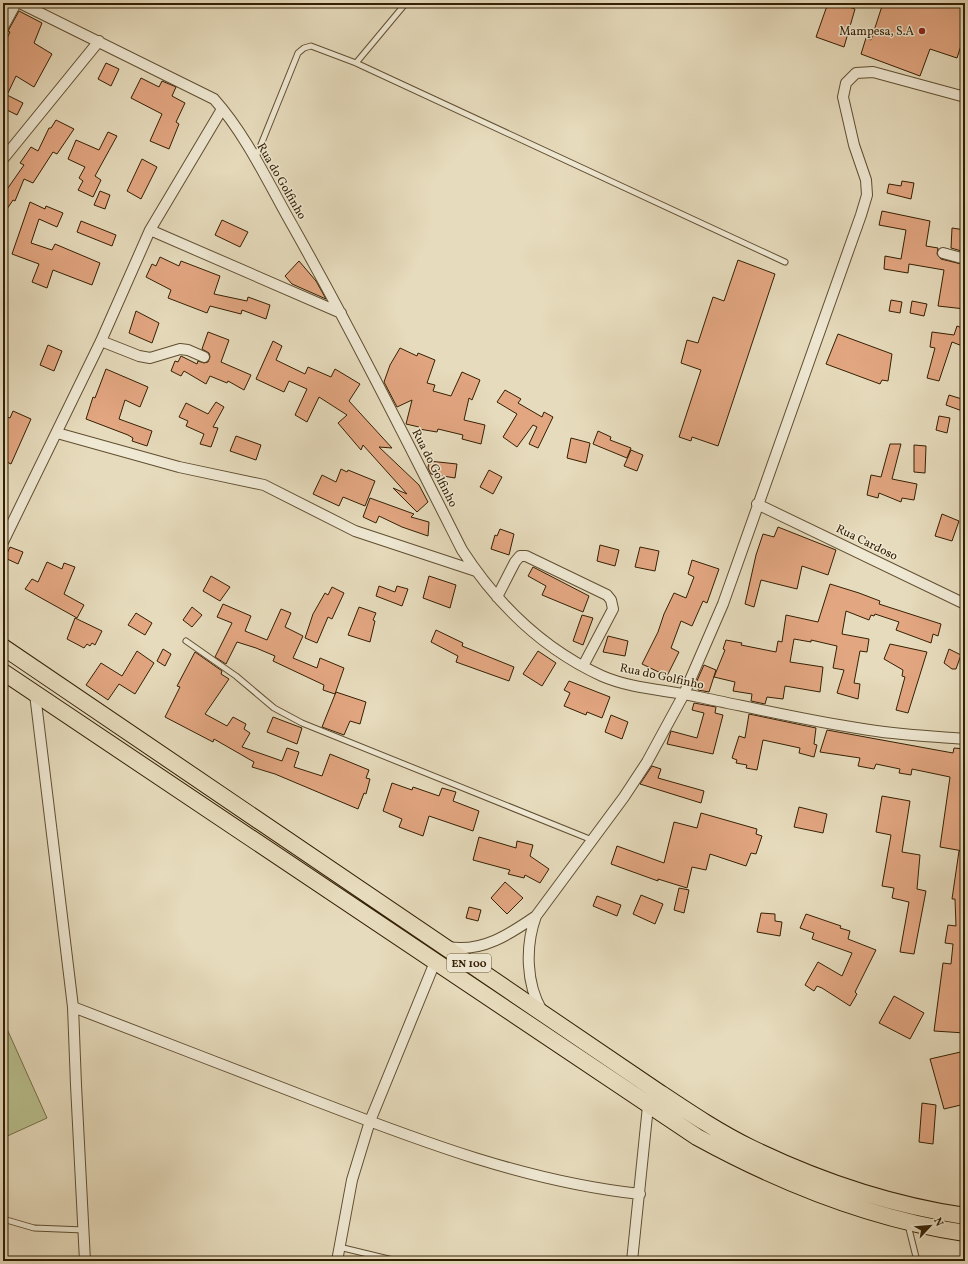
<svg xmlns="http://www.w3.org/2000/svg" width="968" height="1264" font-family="Vollkorn,serif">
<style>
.green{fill:#b8bf8e;stroke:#767048}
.building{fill:#e2a681;stroke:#342003}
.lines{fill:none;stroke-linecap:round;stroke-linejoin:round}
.service-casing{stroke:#604f31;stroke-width:7}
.minor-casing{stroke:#604f31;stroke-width:12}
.primary-casing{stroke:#342003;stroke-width:18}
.service{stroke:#efe8d3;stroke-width:5}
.minor{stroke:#efe8d3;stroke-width:10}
.primary{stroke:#e6dbbc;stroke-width:16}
.poi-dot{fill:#8f2418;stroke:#efe8d3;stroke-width:1.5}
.labels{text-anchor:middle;stroke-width:3;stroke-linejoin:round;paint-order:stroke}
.shield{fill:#efe8d3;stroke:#6c5c41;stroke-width:1}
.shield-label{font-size:11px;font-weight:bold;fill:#342003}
.poi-label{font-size:12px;fill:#342003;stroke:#efe8d3;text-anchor:end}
.street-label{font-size:12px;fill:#342003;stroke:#efe8d3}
</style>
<rect width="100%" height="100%" fill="#e6dbbc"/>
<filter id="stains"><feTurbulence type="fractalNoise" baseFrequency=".005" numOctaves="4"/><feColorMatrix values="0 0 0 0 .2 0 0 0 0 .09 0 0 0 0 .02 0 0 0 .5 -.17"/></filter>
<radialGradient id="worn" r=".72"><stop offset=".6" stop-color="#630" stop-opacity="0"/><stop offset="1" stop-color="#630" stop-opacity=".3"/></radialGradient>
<path class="green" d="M3,1020L47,1118L3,1138Z"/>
<path class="building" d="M828,3H836L855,9L844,47L816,37Z
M883,3H965V33L957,58L930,49L920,76L861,54L866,38L871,40Z
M19,11L42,23L34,43L52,54L34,87L16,76L7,95L23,103L17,115L3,108V46L10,32L8,31Z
M106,63L119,69L111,86L98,79Z
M141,78L159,87L162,81L176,87L172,96L185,103L176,122L179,124L169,149L150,141L162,114L131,98Z
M56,120L74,129L57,154L53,152L33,183L24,179L15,201L13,200L3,215V195L24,165L20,163L31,147L38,151L49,128H51Z
M108,132L117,136L95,176L101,180L93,197L78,190L83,181L79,178L85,167L68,159L76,140L99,150Z
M142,159L157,167L141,199L127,191Z
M902,181L914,183L911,199L887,193L889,184L901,186Z
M100,191L110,195L105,209L94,205Z
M30,202L45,209L46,206L63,213L57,227L39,219L31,243L52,250L55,244L100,263L92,285L53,270L47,288L32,282L39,264L12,254Z
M882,211L930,221L926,246L938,248L937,254L941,259L965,265L961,296L965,297V309L938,306L944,270L909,264L908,273L884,269L885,256L901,259L906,230L879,225Z
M222,220L248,232L240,247L215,235Z
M81,221L116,235L112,246L77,232Z
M952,228L965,230V252L951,248Z
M160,257L179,266L181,261L220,276L214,294L247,301L248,297L270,305L266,319L242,310L241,314L210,306L207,313L168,298L171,290L146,277L152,264L156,266Z
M738,260L775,274L718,446L692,437L691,441L679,437L701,370L681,363L687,340L698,343L713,297L724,301Z
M299,261L316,281L326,299L292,284L285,276Z
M891,300L902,302L900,313L889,311Z
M912,301L927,304L924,316L910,313Z
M136,311L159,323L152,343L129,333Z
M957,326L965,329V347L952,342L939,381L927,378L935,348L930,347L932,332L954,335Z
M208,332L229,340L221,362L251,375L244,390L228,381L227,383L210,376L206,384L184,371L181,376L171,371L175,361L178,362L181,356L197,364L198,361L204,363L208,362L210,357L209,353L202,349Z
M838,334L892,354L888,381L882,380L880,384L826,364Z
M273,341L282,346L276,360L305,374L308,367L331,377L335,369L360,384L349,401L392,448L379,447L419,485L428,502L417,512L393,488L407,494L363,445L361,450L338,423L347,415L319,397L307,422L295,415L307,389L289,381L284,392L256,379Z
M48,345L62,351L54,371L40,365Z
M400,348L417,356L418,353L435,360L427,383L435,385L433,391L451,396L462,372L480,380L472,400L469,398L464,420L485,425L481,444L462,439L463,435L438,429L437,432L419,429V427L406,424L412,400L397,407L384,382L390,365Z
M106,369L148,387L140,407L125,400L119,419L152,431L147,446L132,441L133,438L128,435L86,419L93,397L95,398Z
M505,390L521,399L518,403L542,417L544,412L553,417L538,448L529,444L537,427L533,425L517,447L503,437L517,414L497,402Z
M949,395L965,400V412L946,405Z
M216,402L224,407L213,427L218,428L211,447L200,444L204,434L186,426L188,421L179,417L186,403L208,414Z
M13,411L31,419L11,464L3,460V416L10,418Z
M939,416L950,418L947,433L936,430Z
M598,431L611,437L610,440L631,448L627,458L593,444Z
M236,436L261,445L256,460L230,451Z
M571,438L590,443L586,463L567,458Z
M890,444H901L892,479L917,484L914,500L902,498L901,502L879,493L878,498L867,495L871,475L881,477Z
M914,445L926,446L925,473L914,472Z
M631,450L643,455L637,471L624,466Z
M429,461L457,464L455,478L431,474L428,468Z
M341,469L347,472L348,470L375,481L365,506L343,497L339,506L313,494L322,475L336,482Z
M489,470L502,477L493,494L480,487Z
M370,498L414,514L411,517L429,522L428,536L402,527L379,516L376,523L363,517Z
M942,514L959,521L952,541L935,536Z
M778,527L836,550L828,575L802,566L797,589L761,580L754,607L745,604L756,555L763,534L774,537Z
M500,529L514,534L509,555L491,549L495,535L497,536Z
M600,545L619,550L615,566L597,561Z
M10,547L23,552L18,564L5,558Z
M640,547L659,551L655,571L635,567Z
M692,560L719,569L707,603L703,601L692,626L681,621L671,648L679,652L667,676L642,664L658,632L664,614L674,593L686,598L694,577L688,574Z
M47,562L62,569L64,563L75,567L64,594L84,605L77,618L25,589L32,579L38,582Z
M533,567L589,596L583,612L542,595L546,586L528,576Z
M211,576L230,587L220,601L203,591Z
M429,576L456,585L450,608L423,598Z
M830,584L859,593L880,601L879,604L941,624L938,636L933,634L931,643L896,630L899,622L875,614L874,616L871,615L869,620L846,611L842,634L869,639L867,652L860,651L854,683L860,684L858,699L837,693L844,670L833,668L837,646L811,640V642L794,639L790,662L823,667L820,692L785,686L783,699L767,697L765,704L751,701L752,694L733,691L735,682L714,677L725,650L723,649L726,640L742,643L741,645L776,652L778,641L782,642L786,615L818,622Z
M379,586L395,592L397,586L408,589L402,606L376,596Z
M332,587L344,593L332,619L328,617L317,643L305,638L313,614L325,593L328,595Z
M223,604L251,616L245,631L267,640L281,609L291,613L285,627L303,636L293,658L317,668L320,658L344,668L335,694L323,690L324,685L273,661L275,656L256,648L237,642L226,664L215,657L232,623L217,617Z
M192,607L202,615L192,627L183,620Z
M359,607L376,613L373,620L375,621L370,642L348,635Z
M136,613L152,623L145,635L128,625Z
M582,615L593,618L583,645L573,641Z
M75,618L102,631L95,645L92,643L90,646L87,644L84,648L67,639Z
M436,630L463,643L462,646L514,667L509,681L456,662L458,656L431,642Z
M608,636L628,641L625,656L603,652Z
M890,644L927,652L908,713L896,710L905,677L902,676L903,670L884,659Z
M163,649L171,654L165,666L157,661Z
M949,649L961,655L956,669H952L944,663Z
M137,651L154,663L135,694L119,684L108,700L86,685L101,663L122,676Z
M538,651L556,663L542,686L523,674Z
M195,652L222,671L221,674L229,679L205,714L227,726L233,717L246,724L244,729L250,733L242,747L282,761L287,748L299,752L294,767L322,776L330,754L369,770L366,778L370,779L366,794L364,793L358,809L275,774L252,767L254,762L214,739L213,742L165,717L180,687L177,686Z
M704,665L716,670L709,692L698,690L700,684L696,683Z
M569,681L610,697L602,718L587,712L586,715L564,706L570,693L564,690Z
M336,692L366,702L360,724L350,721L344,735L322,727Z
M694,703L716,707L715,713L723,715L713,754L667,744L671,731L697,738L704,713L692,710Z
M749,714L816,728L814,744L817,745L814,757L799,753L800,748L763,740L757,770L746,768L747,765L736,763L737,760L732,758L739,736L745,738Z
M611,715L628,722L622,739L605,732Z
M273,717L302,728L297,744L267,732Z
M827,730L953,753L954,748L965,749V838L963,851L940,847L950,777L912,769L911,775L899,773L900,769L876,764L874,769L858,766L860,758L820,752Z
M652,766L661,769L658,778L704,791L701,803L640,784Z
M392,783L412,790L413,787L439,796L442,788L456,792L453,801L479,811L473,831L429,816L423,836L399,827L402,819L383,811Z
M882,796L910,801L902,852L920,855L917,889L926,891L914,954L900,952L909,902L892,898L894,888L882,886L891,835L876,832Z
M799,807L827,814L823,833L794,827Z
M701,813L757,829L756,834L762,836L756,854L751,853L746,866L710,854L706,870L692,867L687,888L658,879V881L611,864L617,846L664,863L674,822L697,828Z
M479,837L516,848L517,841L533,845L530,856L549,869L540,883L525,875L524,878L508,874L510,870L473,860Z
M959,851L965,852V1033L934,1031L943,963L951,964L953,944L945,943L948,925L956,926L955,899H952Z
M505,882L523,898L507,914L491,898Z
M679,888L689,890L684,913L674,910Z
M641,895L663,904L655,924L633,914Z
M597,896L621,905L617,916L593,906Z
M469,907L481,910L478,921L466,918Z
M761,913L775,914V921L782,922L780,936L757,932Z
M806,914L841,926L840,928L850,931L848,939L876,950L855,992L857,994L850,1006L822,988L817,986L814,991L805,985L818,962L842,976L852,953L812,939L814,933L800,928Z
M894,996L924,1013L910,1039L879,1023Z
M965,1051V1104L944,1109L930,1059Z
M922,1103L936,1105L933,1144L919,1142Z"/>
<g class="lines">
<g class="service-casing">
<path id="service" d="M356,63L406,3
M256,157L298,53L304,48L311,46L356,63L785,262
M186,641L236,676L274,708L302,723L592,840
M3,1219L34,1228L84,1230
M908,1225L917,1261
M339,1247L397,1261"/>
</g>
<g class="minor-casing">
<path id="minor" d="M20,3L214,99C248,137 270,187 295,230C354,335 408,443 462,550C497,604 543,649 602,676C632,689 667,690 699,697C753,708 808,721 863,729C896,735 931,736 965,739
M3,27L16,3
M3,159L99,41
M150,230L341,313
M943,253L965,259
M101,341L139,356L150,358L180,349L188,350L204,357
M57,433L179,467L264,485L355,531L476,571
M757,504L965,604
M3,542L101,341L150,230L222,109
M497,597L515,562L520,556H526L607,595L611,600L613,609L583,666
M35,694L73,1007L76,1085L85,1261
M448,947C482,953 510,934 536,916
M73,1007C155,1039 237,1070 319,1102C423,1142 528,1182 640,1194
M542,1011C526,984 525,946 536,916L624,797L647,762L684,694L723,604L861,215L867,195L866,180L854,145L843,97L846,83L856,73L873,72L965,97
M337,1261L352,1180L370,1121L435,962
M632,1261L648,1106"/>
</g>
<g class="primary-casing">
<path id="primary" d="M3,647L657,1091C687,1111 718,1132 751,1148C819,1181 891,1205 965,1216
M3,672L697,1137C781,1183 870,1219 965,1233"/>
</g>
<use href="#service" class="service"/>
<use href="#minor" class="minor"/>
<use href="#primary" class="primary"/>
</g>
<circle class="poi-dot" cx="922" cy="31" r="4"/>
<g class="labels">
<rect class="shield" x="447" y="954" width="44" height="18" rx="3"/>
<g class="shield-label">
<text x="469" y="967">EN 100</text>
</g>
<g class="poi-label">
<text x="914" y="35">Mampesa, S.A</text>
</g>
<g class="street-label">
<text transform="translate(282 181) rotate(60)" y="4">Rua do Golfinho</text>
<text transform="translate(435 468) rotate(63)" y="4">Rua do Golfinho</text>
<text transform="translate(867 542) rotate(26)" y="4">Rua Cardoso</text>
<text transform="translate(662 676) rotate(12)" y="4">Rua do Golfinho</text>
</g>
</g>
<rect width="968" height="1264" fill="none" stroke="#e6dbbc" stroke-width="16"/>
<rect x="4" y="4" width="960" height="1256" fill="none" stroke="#342003" stroke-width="2"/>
<rect x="8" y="8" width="952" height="1248" fill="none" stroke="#342003"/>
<g transform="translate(930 1226) rotate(64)" stroke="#efe8d3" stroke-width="3" paint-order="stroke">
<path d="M0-3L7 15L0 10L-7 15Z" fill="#342003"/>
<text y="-6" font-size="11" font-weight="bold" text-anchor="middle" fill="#342003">N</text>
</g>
<rect width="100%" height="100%" filter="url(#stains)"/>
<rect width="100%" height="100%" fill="url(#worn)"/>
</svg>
